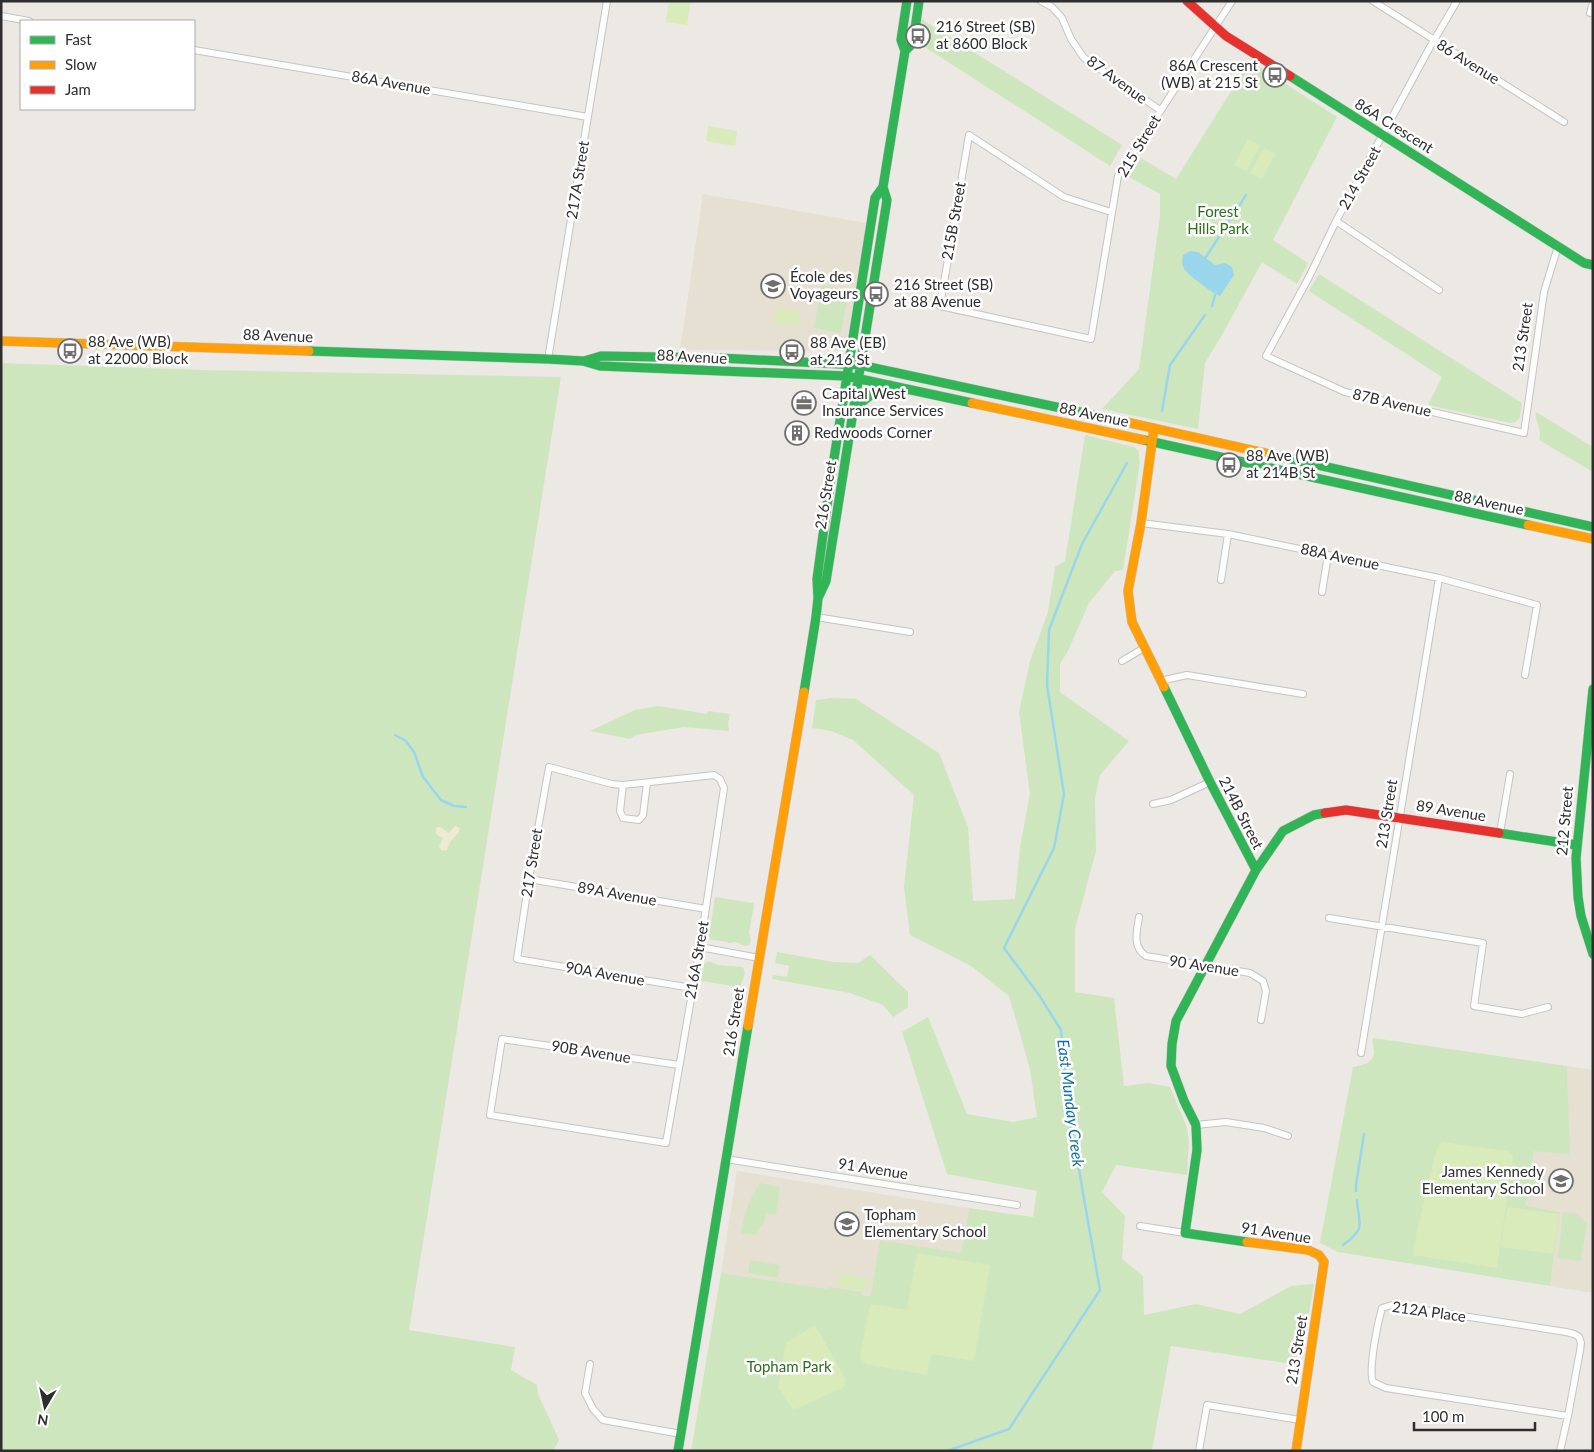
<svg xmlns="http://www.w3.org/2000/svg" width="1594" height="1452" font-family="Lato,sans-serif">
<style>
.education{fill:#e6e0d3}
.green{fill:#cee6be}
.sand{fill:#f0ead3}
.pitch{fill:#d9eabb}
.water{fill:#99d6ec}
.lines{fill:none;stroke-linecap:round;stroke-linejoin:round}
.stream{stroke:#99d6ec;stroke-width:2.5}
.street-casing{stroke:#c5c4c5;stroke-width:8}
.fast-casing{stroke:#c5c4c5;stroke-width:10}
.slow-casing{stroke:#c5c4c5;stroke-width:10}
.jam-casing{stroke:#c5c4c5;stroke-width:10}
.street{stroke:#fcfcfb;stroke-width:6}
.fast{stroke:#30b455;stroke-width:9}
.slow{stroke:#ff9f0a;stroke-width:9}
.jam{stroke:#e5322d;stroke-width:9}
.labels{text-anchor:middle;stroke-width:5;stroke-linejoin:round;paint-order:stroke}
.poi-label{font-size:15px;fill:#2e2e2e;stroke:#fff;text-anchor:start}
.street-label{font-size:15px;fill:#2e2e2e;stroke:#fff}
.park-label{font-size:15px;fill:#2c6e1b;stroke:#fff}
.water-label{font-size:16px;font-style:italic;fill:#0d6fa3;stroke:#fff}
</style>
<rect width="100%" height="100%" fill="#ece8e4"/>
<path class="education" d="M703,194L867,223L845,351L680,350Z
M1567,1066L1593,1070V1293L1550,1286L1560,1212L1526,1207L1534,1150L1569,1155Z
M737,1171L969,1208L962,1253L871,1296L721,1273Z"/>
<path class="green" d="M921,19L1122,145L1110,166L917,42Z
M1250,61L1337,117L1273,240L1308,263L1297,284L1262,262L1222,335L1205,363L1198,429L1102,409L1139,369L1160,216V194L1129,177L1141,158L1176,179Z
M1319,274L1522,403L1520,417L1516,422L1510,423L1428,405L1442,377L1309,291Z
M822,285L849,290L841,333L814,328Z
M1,363L202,370L561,377L409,1330L515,1347L511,1370L537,1385L538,1394L559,1440L553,1451H1Z
M1536,412L1593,447V472L1539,440C1543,428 1534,422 1536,412Z
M1085,435L1134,447L1138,450L1140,462L1123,570L1115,571L1089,603L1068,651L1060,664V692L1129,741L1100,775L1095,799L1096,851L1075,929V992L1114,998L1124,1086L1149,1083L1170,1087L1186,1125L1189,1141L1187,1175L1116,1165L1102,1192L1125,1216L1122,1259L1143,1276L1144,1315L1196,1304L1240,1314L1291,1286L1314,1284L1300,1365L1171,1346L1152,1451H691L721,1273L828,1289L829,1287L862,1292V1295L871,1296L880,1240L961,1253L969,1208L1033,1217L1037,1191L947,1174L902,1032L928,1017L967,1114L1013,1122L1037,1117L1030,1069L1009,996L971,966L910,935L904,887L914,795L853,740L831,731L812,728L816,700L832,698L856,699L939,753L968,827L973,901L1015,899L1020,847L1030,794L1019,712L1030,661L1048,612L1055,567L1065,561Z
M659,706L707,714L708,711L730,714L728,723L729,731L684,727L636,735L630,739L590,731L635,710Z
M715,897L753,903L754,906L749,932L751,941L749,945L744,946L736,942L729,943L723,941L711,940L709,937Z
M777,952L833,962L858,963L870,955L908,992V1007L893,1017L883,1005L850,993L772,979L773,975L787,977L789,966L775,963Z
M708,961L718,965L743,967L745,973L740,987L701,981L704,964Z
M1373,1038L1567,1066L1570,1155L1534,1151L1530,1176L1537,1177L1539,1182L1538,1193L1528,1192L1526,1206L1560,1212L1550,1286L1338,1252L1320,1243L1353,1067C1363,1065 1375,1063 1374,1050C1373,1045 1372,1043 1373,1038Z
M760,1183L780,1187L776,1215L766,1214L764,1223L755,1235L741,1233C745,1212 748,1201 760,1183Z
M1563,1212L1577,1214L1587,1223L1581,1261L1558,1258Z
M750,1260L780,1265L778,1278L748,1273Z"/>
<path class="sand" d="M455,826L460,828L459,832L450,842L447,850L442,851L439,846L443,838L436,834V828L440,827L449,833Z"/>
<path class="pitch" d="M669,1H691L687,25L666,22Z
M708,126L737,131L735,146L706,141Z
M1248,139L1260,146L1246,171L1234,165Z
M1264,148L1275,154L1262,179L1250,173Z
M776,308L801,311L799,326L774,323Z
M1442,1142L1507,1151L1513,1156L1497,1268L1413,1255L1417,1230L1436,1151Z
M1507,1207L1559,1214L1553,1254L1501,1247Z
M917,1253L990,1265L974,1361L931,1354L927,1375L866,1364L860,1358L870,1304L907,1310Z
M840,1273L868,1278L866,1291L838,1287Z
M815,1325L846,1380L844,1387L793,1410L778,1387L786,1343Z"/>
<path class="water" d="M1190,251L1198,252L1215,265L1225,263L1232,267L1234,275L1220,296C1215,295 1188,275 1185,270C1181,265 1182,261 1183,255Z"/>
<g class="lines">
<path class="stream" d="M1206,257L1246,195
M1212,306L1215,295
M1162,411L1170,365L1205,315
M395,735L406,741L414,752L423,777L441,800L454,806L466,807
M1356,1191V1185L1364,1134
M1343,1245C1368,1227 1358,1224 1357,1200
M947,1451L1009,1429L1100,1290L1071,1124L1061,1030L1039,995L1004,948L1054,848L1064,794L1047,685L1049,630L1082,544L1127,463"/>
<g class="street-casing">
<path id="street" d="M1041,1L1052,7L1062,18L1071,39L1084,58L1160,110
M1373,1L1564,122
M1457,1L1430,47L1336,221L1309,277L1266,356L1345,392L1524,433L1544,292L1558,246
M1590,13L1593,3
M1,16L29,21
M194,50L588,117
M1111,212L1064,197L969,135L940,306L1091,339L1118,176L1232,1
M1336,221L1439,290
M548,359L607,1
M1141,523L1228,534L1439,578L1537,605L1525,675
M1221,580L1228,534
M1322,592L1328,555
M816,617L910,632
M1122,661L1144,648
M1160,681L1187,675L1303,694
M623,785L620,811L623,818L639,820L643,815L647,783
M1153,804L1171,800L1210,782
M1500,833L1510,774
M529,879L706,909
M1139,917C1137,931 1132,947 1146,956L1250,973L1263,981L1266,991L1261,1020
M1329,918L1483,943L1474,1006L1522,1014L1548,1007
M700,947L759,958
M1361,1053L1439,578
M679,1065L502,1039L490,1115L666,1143L700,947L724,788L720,779L714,775L623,785L612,784L549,767L529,879L517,959L692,988
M1196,1125L1226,1122L1264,1128L1288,1136
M726,1159L1017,1205
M1140,1226L1185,1233
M590,1364L585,1393L593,1409L603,1420L681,1434
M1199,1451L1207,1405L1300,1420
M1560,1451L1568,1416L1580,1351L1581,1343L1579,1337L1574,1334L1566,1332L1392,1305L1382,1308C1378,1322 1368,1369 1373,1382L1386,1388L1568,1416"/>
</g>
<g class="fast-casing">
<path id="fast" d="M905,51L913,43L919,1
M1290,76L1584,263L1593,265
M309,351L548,359L583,361L600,366L846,376L972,403
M584,361L601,356L720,358L860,365L1117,420
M853,409L871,395L890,385
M1144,440L1528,525
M1278,456L1593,527
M819,596L826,581L887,200L883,187
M1164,687L1210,782L1256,870
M1593,689L1576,858L1578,897L1581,916L1593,954
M804,692L816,617L818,598L817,579L830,484L875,198L883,187L905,51L901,40L907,1
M1499,833L1576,845
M1247,1242L1185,1233L1197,1150L1196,1125L1184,1101L1171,1066L1172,1044L1176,1021L1256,870L1283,831L1314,815L1325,813
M678,1451L748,1026"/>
</g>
<g class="slow-casing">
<path id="slow" d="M1,341L309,351
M972,403L1144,440
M1117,420L1278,456
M1154,428L1141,523L1128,591L1132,622L1164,687
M1528,525L1593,539
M748,1026L804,692
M1247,1242L1308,1250L1319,1255L1324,1262L1296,1451"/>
</g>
<g class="jam-casing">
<path id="jam" d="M1187,1L1226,36L1290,76
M1325,813L1346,810L1499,833"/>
</g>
<use href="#street" class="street"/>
<use href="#fast" class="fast"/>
<use href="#slow" class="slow"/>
<use href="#jam" class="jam"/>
</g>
<defs>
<g id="bus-ring" transform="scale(1.25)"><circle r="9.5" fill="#fff" stroke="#706f6e" stroke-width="1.5"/><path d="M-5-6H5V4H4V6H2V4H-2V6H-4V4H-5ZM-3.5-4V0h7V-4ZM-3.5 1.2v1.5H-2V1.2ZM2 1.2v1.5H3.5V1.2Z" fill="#706f6e"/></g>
<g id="school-ring" transform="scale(1.25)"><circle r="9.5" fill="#fff" stroke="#706f6e" stroke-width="1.5"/><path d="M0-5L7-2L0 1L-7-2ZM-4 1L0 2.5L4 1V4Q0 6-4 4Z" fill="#706f6e"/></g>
<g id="office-ring" transform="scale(1.25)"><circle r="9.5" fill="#fff" stroke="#706f6e" stroke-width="1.5"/><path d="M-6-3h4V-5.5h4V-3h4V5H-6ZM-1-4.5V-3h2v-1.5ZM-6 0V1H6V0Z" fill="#706f6e"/></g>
<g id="building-ring" transform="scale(1.25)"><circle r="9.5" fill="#fff" stroke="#706f6e" stroke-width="1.5"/><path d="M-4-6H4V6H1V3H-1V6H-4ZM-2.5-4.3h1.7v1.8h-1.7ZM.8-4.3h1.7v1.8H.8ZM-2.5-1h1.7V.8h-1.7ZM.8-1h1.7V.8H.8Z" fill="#706f6e"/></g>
</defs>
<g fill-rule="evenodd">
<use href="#bus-ring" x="918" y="36"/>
<use href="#bus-ring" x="1275" y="75"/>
<use href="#school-ring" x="773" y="286"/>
<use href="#bus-ring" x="876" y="294"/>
<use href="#bus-ring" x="70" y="351"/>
<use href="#bus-ring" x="792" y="352"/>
<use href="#office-ring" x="804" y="403"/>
<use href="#building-ring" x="797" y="433"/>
<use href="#bus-ring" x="1229" y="465"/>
<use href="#school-ring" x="1561" y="1181"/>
<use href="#school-ring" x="847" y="1224"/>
</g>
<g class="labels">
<g class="poi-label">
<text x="936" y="32">216 Street (SB)<tspan x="936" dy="17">at 8600 Block</tspan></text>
<text x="1258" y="71" text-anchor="end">86A Crescent<tspan x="1258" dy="17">(WB) at 215 St</tspan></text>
<text x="790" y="282">École des<tspan x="790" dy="17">Voyageurs</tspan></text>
<text x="894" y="290">216 Street (SB)<tspan x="894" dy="17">at 88 Avenue</tspan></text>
<text x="88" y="347">88 Ave (WB)<tspan x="88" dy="17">at 22000 Block</tspan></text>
<text x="810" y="348">88 Ave (EB)<tspan x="810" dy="17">at 216 St</tspan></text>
<text x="822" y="399">Capital West<tspan x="822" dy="17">Insurance Services</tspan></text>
<text x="814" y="438">Redwoods Corner</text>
<text x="1246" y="461">88 Ave (WB)<tspan x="1246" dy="17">at 214B St</tspan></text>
<text x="1544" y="1177" text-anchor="end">James Kennedy<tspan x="1544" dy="17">Elementary School</tspan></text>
<text x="864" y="1220">Topham<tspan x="864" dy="17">Elementary School</tspan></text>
</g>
<g class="street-label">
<text transform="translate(1468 62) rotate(32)" y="5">86 Avenue</text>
<text transform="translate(1117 80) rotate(36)" y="5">87 Avenue</text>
<text transform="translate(391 83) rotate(10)" y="5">86A Avenue</text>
<text transform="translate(1394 126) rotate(32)" y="5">86A Crescent</text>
<text transform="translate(1139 146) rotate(-59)" y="5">215 Street</text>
<text transform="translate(1360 178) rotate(-61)" y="5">214 Street</text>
<text transform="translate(578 180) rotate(-81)" y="5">217A Street</text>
<text transform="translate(954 221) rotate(-80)" y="5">215B Street</text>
<text transform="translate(278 336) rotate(2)" y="5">88 Avenue</text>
<text transform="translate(1523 337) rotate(-82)" y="5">213 Street</text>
<text transform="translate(692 357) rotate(3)" y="5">88 Avenue</text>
<text transform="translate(1392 403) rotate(13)" y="5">87B Avenue</text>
<text transform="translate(1094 415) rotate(12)" y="5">88 Avenue</text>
<text transform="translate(826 495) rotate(-81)" y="5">216 Street</text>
<text transform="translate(1489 503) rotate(12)" y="5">88 Avenue</text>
<text transform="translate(1340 557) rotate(12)" y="5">88A Avenue</text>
<text transform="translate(1451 811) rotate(9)" y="5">89 Avenue</text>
<text transform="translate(1241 813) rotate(63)" y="5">214B Street</text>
<text transform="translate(1387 814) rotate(-81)" y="5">213 Street</text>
<text transform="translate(1565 821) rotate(-85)" y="5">212 Street</text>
<text transform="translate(532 863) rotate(-81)" y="5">217 Street</text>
<text transform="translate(617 894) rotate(10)" y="5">89A Avenue</text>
<text transform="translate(697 960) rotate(-80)" y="5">216A Street</text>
<text transform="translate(1204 966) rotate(9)" y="5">90 Avenue</text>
<text transform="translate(605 974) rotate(10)" y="5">90A Avenue</text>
<text transform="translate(734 1022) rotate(-81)" y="5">216 Street</text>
<text transform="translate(591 1052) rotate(9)" y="5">90B Avenue</text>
<text transform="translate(873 1169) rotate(9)" y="5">91 Avenue</text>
<text transform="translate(1276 1233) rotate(9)" y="5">91 Avenue</text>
<text transform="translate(1429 1312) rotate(8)" y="5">212A Place</text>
<text transform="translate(1297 1350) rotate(-81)" y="5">213 Street</text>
</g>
<g class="park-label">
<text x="1218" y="217">Forest<tspan x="1218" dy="17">Hills Park</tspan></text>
<text x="789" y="1372">Topham Park</text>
</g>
<g class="water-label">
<text transform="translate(1071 1103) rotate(83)" y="6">East Munday Creek</text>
</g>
</g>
<rect width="1594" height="1452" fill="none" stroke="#2e2e2e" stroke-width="5"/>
<rect x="20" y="20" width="175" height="90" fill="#ffffff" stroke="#ababab"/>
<rect x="30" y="36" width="25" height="8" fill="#30b455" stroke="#ababab"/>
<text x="65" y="45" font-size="15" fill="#2e2e2e">Fast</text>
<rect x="30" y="61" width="25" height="8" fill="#ff9f0a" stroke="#ababab"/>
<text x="65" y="70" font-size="15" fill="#2e2e2e">Slow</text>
<rect x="30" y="86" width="25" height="8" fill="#e5322d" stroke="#ababab"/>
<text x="65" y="95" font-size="15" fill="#2e2e2e">Jam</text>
<g transform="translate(45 1407) rotate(189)" stroke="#ffffff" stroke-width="4" paint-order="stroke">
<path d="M0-4L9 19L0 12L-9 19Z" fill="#2e2e2e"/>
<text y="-8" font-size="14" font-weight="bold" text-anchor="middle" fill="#2e2e2e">N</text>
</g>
<path d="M1414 1422v8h121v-8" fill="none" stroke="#2e2e2e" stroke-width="2.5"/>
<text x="1422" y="1422" font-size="15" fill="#2e2e2e" stroke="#ffffff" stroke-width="4" paint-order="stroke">100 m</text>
</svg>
